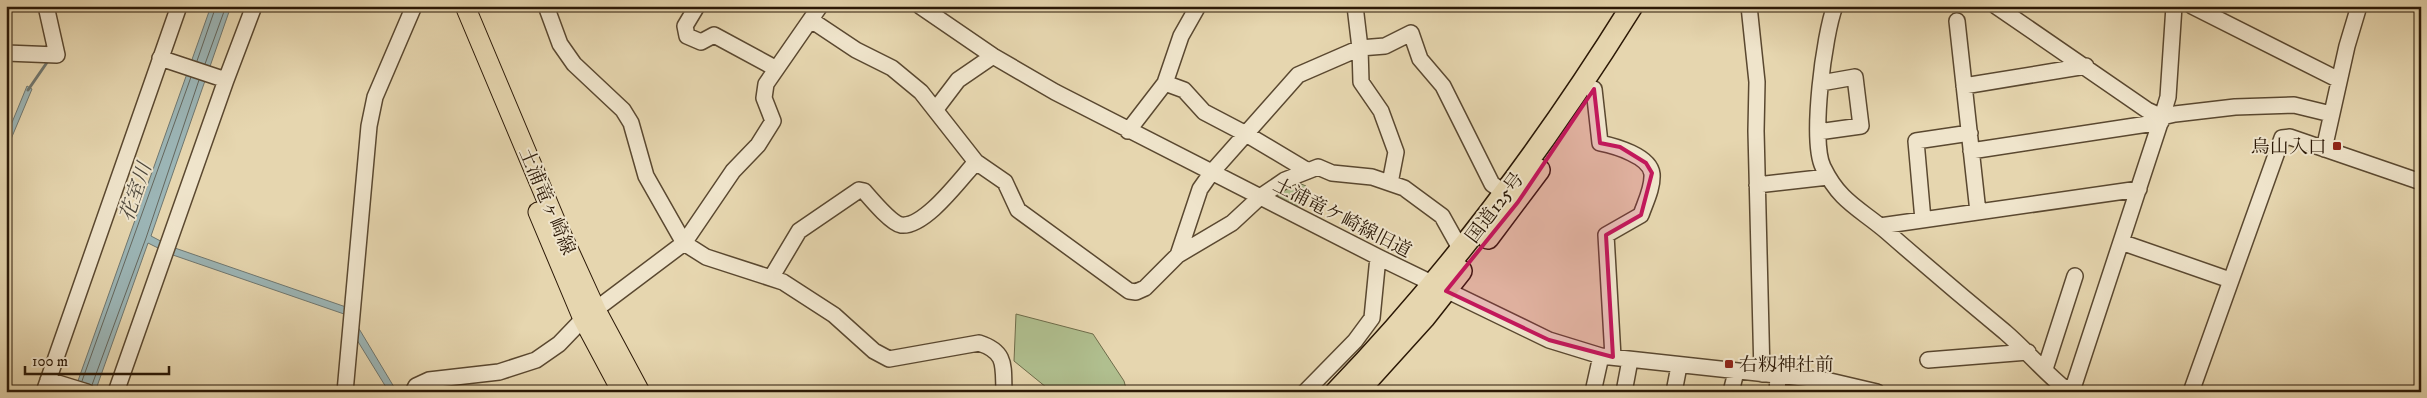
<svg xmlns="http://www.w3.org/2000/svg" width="2427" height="398" font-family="'IM FELL DW Pica','Noto Serif JP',serif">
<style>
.green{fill:#b0bf8f;stroke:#6e6c4a}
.water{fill:#9cb6b7;stroke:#6f7770}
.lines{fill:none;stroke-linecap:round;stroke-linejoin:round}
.shore{stroke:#64675e;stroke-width:1}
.stream{stroke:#6f7770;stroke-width:3}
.minor-casing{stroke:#5a4830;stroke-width:18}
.major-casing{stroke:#2b1806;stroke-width:21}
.highway-casing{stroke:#2b1806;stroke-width:24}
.minor{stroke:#efe4cb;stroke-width:15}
.major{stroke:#e6d6af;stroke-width:19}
.highway{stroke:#e6d6af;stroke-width:21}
.marked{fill:#c2185b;fill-opacity:0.2;stroke:#c2185b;stroke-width:4;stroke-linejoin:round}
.poi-dot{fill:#8f2418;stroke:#efe4cb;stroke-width:2}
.labels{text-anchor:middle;stroke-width:4;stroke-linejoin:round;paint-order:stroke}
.poi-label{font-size:19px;fill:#2b1806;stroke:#efe4cb;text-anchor:end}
.street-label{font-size:19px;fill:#2b1806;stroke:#efe4cb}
.water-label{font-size:20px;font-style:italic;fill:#4d473b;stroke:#efe4cb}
</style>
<rect width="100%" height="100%" fill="#e6d6af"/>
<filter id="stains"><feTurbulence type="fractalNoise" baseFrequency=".004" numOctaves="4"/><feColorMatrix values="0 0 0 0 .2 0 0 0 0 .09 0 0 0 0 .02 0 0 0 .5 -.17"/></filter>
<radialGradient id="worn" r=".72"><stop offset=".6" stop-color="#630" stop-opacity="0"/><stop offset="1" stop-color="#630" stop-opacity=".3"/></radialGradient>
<path class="green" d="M1292,180L1306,186L1297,207L1270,194Z
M1016,314L1093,334L1124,381L1127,392H1052L1014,361Z"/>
<path class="water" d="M211,6H231L151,236L172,247L346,307L397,392H389L349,327L344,314L170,254L148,243L95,392H74Z
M27,86L32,89L6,151V137Z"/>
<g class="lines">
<path class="shore" d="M197,61L216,6
M205,64L226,6
M82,381L191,77
M92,385L146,238L199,80"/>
<path class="stream" d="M28,90L48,61"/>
<g class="minor-casing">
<path id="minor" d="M546,6L560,44L574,64L623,110L631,123L646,176L684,243L706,257L783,282L834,315L874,351L889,359L979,343C1007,352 1003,366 1004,392
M697,6L685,26L687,36L701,42L714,35L775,68
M920,6L993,56L1055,92L1378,257L1549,340L1601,356L1830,381L1877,392
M1749,6L1757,82L1756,131L1762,374
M1835,6C1824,34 1810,141 1823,167C1840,202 1859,208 1886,231C1925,265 1965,299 2005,332C2027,351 2046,374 2069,392
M1996,6L2147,110L2162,117L2175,114L2235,107L2294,105L2331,114
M2192,6L2339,80
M811,20L856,50L892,68L921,92L976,162L1005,182L1018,210L1129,291L1136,292L1145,288L1178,255L1232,223L1260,197L1285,180L1318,167L1332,173L1372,177L1404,188L1442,216L1461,250
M1957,21L1978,212
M6,53L57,55L46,6
M160,58L226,80
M1165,83L1184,90L1204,112L1246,134L1308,171
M1964,86L2086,66
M1594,89L1600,143C1615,146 1650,156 1652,174C1653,188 1645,203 1641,215L1606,235L1613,357
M936,109L958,80L993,56
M1128,131L1165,83L1181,36L1198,6
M1818,132L1861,126L1855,77L1821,83
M2324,149L2347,46L2359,6
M1971,151L2161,122
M1390,183L1396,152L1381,111L1361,82L1360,48L1385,46L1411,33L1420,59L1443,86L1492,184L1505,193
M1757,185L1828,177
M1923,220L1916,141L1970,133
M1880,226L2139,189
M2121,242L2230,280
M1178,255L1200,189L1212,172L1298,75L1360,48L1355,6
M771,278L799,231L859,190L864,191C871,199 891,223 901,225C925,228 961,178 976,162
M1928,360L2028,352
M2045,369L2075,276
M48,380L87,392
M44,392L179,6
M116,392L226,80L254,6
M345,392L369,126L375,97L414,6
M413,392L416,386L429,380L499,372L536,360L559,344L583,319L684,243L733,171L758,145L773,121L764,98L766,84L820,6
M1305,392L1355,341L1372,318L1378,257
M1593,392L1601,356
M1624,392L1630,360
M1674,392L1679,366
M1731,392L1736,372
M1777,392L1778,377
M2064,392L2065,388L2074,385L2162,117L2168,97L2174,6
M2191,392L2282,138L2290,137L2421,182"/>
</g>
<g class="major-casing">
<path id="major" d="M465,6L555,220L596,310L640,392
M538,212L583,319L622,392"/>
</g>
<g class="highway-casing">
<path id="highway" d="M1488,238L1539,170
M1336,392C1449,275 1546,144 1632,6
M1357,392L1424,318L1461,271"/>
</g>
<use href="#minor" class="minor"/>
<use href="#major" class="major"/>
<use href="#highway" class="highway"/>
</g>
<path class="marked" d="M1594,89L1600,143L1620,147L1646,163L1652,173L1641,215L1606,235L1613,357L1549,340L1446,291L1518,202Z"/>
<g class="poi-dot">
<rect x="2332" y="141" width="10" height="10" rx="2.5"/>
<rect x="1724" y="359" width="10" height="10" rx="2.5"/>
</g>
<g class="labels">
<g class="poi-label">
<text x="2327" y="153">烏山入口</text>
<text x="1739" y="371" text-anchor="start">右籾神社前</text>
</g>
<g class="street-label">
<text transform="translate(548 201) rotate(67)" y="7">土浦竜ヶ崎線</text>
<text transform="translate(1494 207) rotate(-53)" y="7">国道125号</text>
<text transform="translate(1343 217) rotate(27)" y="7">土浦竜ケ崎線旧道</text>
</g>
<g class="water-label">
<text transform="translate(135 192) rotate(-71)" y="7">花室川</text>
</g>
</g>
<rect width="2427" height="398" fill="none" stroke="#e6d6af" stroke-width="25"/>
<rect x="8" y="8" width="2412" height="383" fill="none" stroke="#2b1806" stroke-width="2.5"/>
<rect x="12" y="12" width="2402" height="373" fill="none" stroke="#2b1806"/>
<path d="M25 366v8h144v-8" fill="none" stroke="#2b1806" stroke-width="2.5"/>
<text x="32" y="366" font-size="15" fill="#2b1806" stroke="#efe4cb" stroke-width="4" paint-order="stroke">100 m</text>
<rect width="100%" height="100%" filter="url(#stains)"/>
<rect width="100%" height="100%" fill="url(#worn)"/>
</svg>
